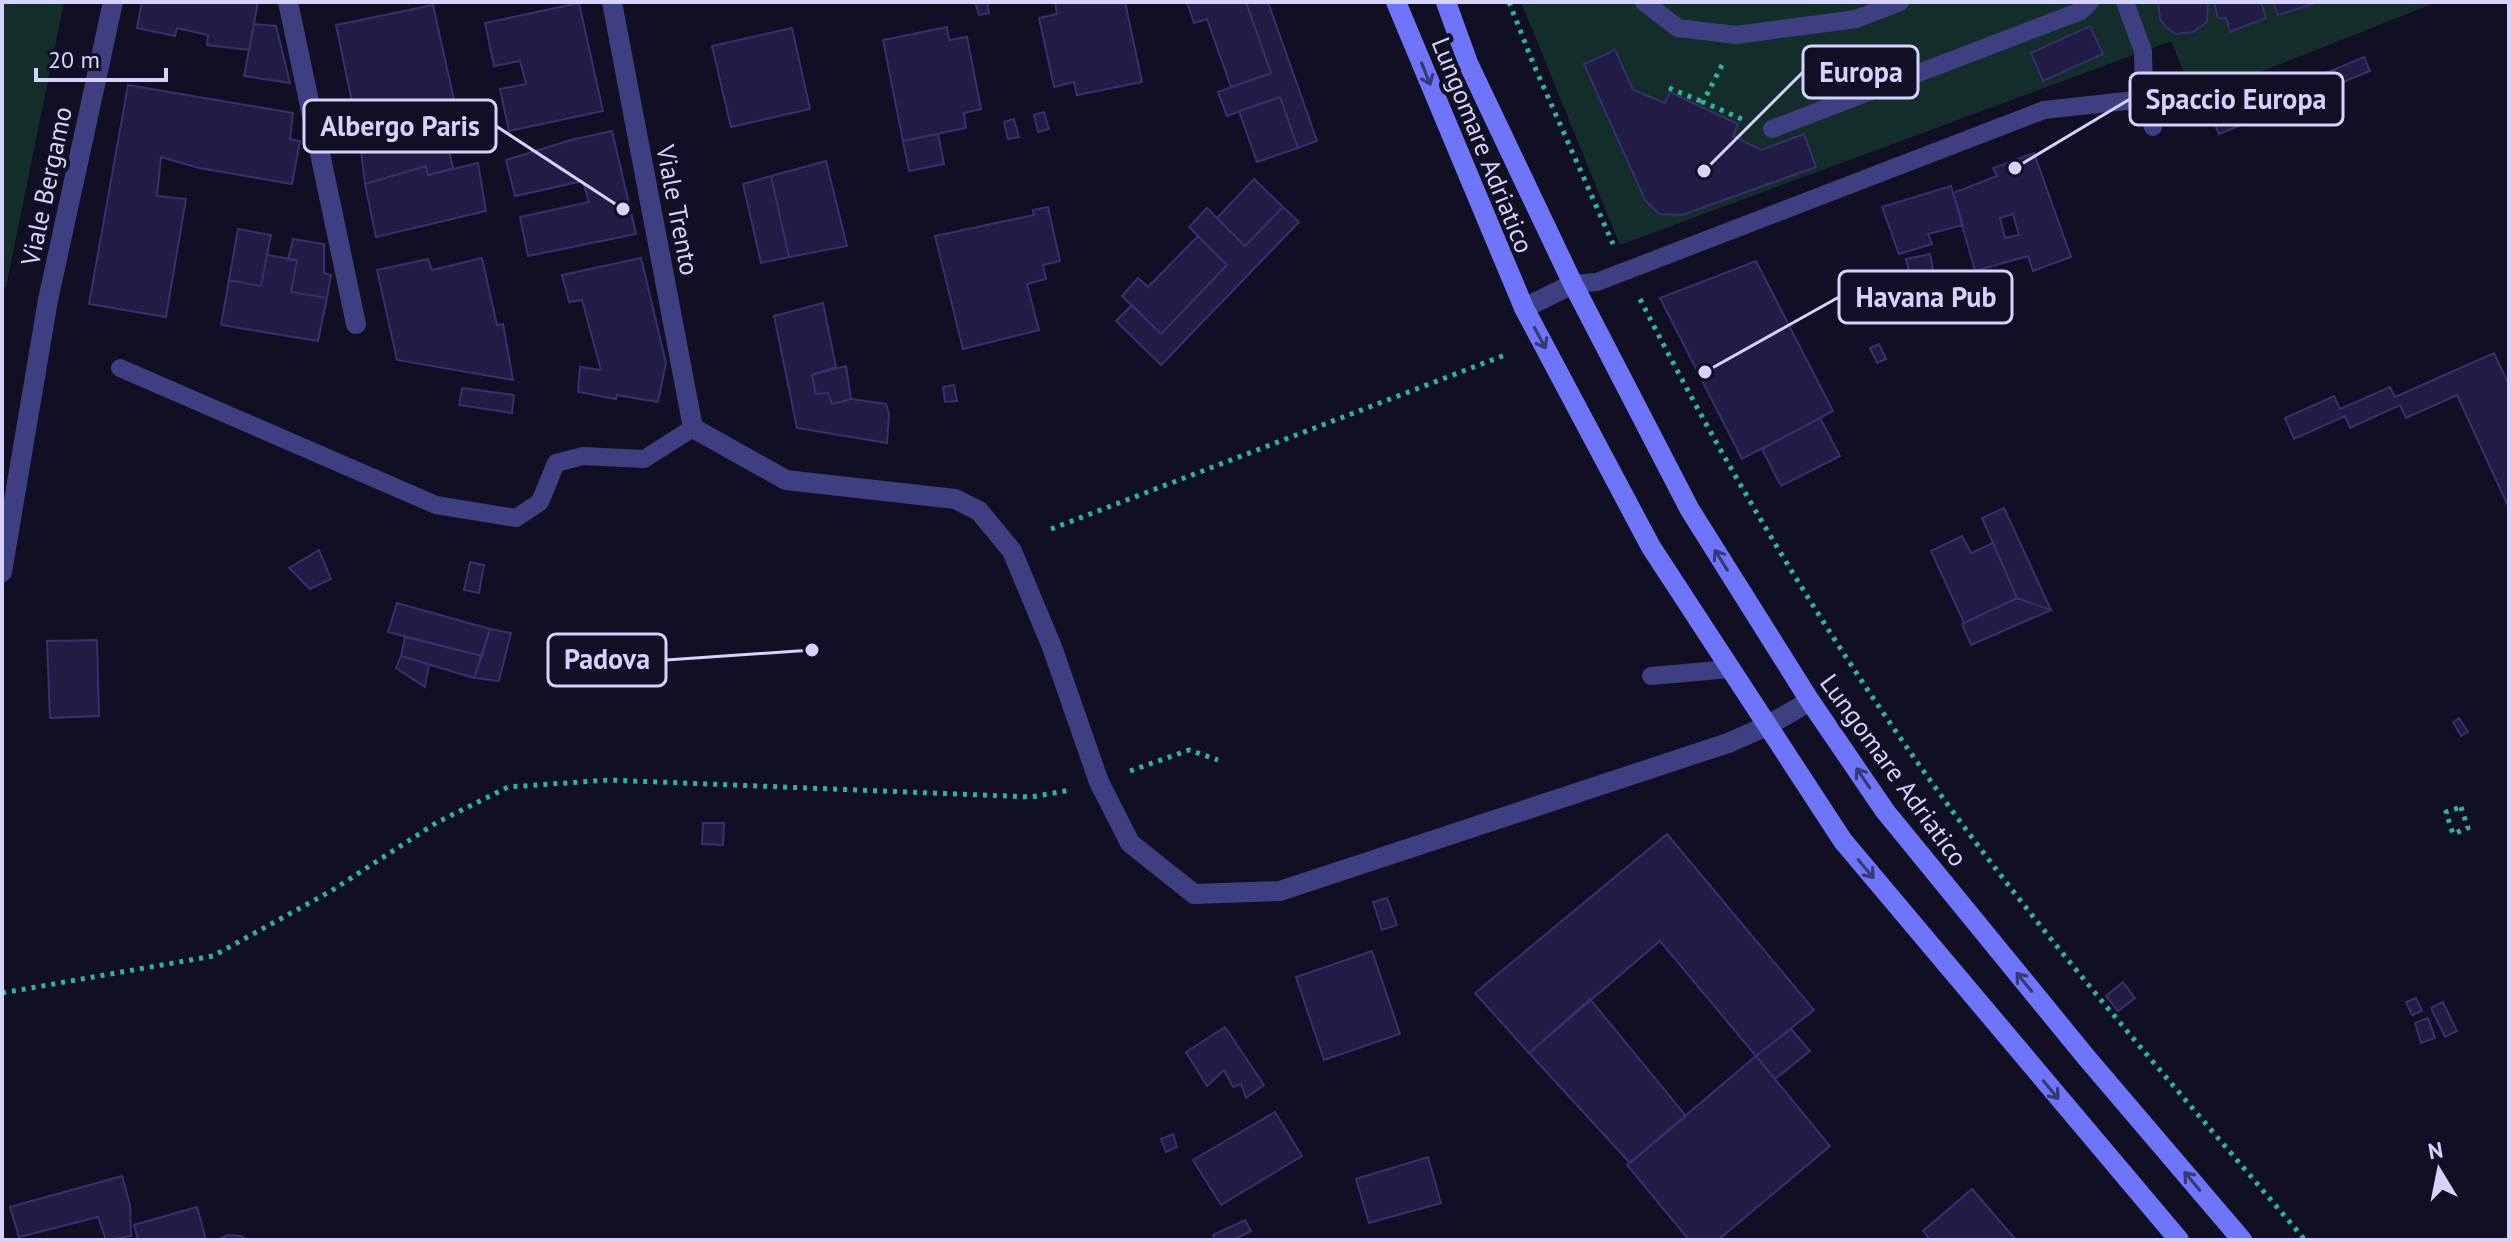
<svg xmlns="http://www.w3.org/2000/svg" width="2511" height="1242" viewBox="0 0 2511 1242" font-family="'PT Sans',sans-serif">
	<rect width="100%" height="100%" fill="#110f23"/>
	<path fill="#132d2a" d="M2,2H64L6,287L2,286Z
		M1521,2H2437L2195,98L2171,41L1620,245Z"/>
	<path fill="#211c43" stroke="#372f6e" stroke-width="2" fill-rule="evenodd" d="M142,2H258L249,50L207,45L208,35L177,28L175,36L137,28Z
		M975,2H987L989,13L979,15Z
		M1055,2H1125L1142,82L1077,95L1074,82L1054,87L1039,18L1057,14Z
		M1187,2H1246L1271,73L1231,87L1207,19L1194,23Z
		M1246,2H1268L1317,141L1298,148L1280,97L1227,116L1218,92L1271,73Z
		M2158,2H2208L2207,22L2193,32L2176,34L2167,28L2160,19Z
		M2214,2H2261L2266,18L2230,32L2226,18H2218Z
		M2273,2H2318L2278,15Z
		M579,3L603,111L509,131L500,89L526,84L520,61L494,66L485,23Z
		M433,5L454,100L356,121L336,25Z
		M254,24L276,26L290,83L244,76Z
		M2090,26L2103,54L2043,81L2031,53Z
		M947,27L949,40L967,37L981,109L964,113L966,128L903,141L883,40Z
		M792,28L810,109L731,127L712,46Z
		M1615,50L1633,90L1665,103L1670,92L1738,124L1733,136L1761,150L1804,134L1816,167L1682,215L1659,214L1645,200L1584,64Z
		M2364,57L2370,71L2250,120L2244,107Z
		M128,85L293,113L290,139L300,141L292,184L199,168L161,157L157,196L186,199L166,317L89,304Z
		M1280,97L1298,148L1257,162L1239,111Z
		M2239,110L2244,124L2219,134L2213,120Z
		M1044,112L1049,129L1038,132L1034,115Z
		M1014,119L1019,137L1008,139L1004,122Z
		M443,125L453,168L428,175L426,166L365,184L360,142Z
		M612,131L636,234L528,256L520,217L589,202L583,181L515,196L506,160L571,140Z
		M938,134L944,164L909,171L903,141Z
		M2034,153L2071,257L2033,271L2028,256L1975,271L1953,193L1997,176L1993,168ZM2013,214L2019,235L2005,238L2000,218Z
		M826,161L847,246L789,257L771,176Z
		M478,163L486,211L376,237L365,184L426,166L428,175Z
		M771,176L789,257L761,263L743,184Z
		M1254,179L1283,207L1245,246L1217,218Z
		M1951,186L1963,225L1928,234L1932,244L1899,254L1882,207Z
		M1048,207L1060,261L1043,265L1046,279L1027,284L1039,330L963,349L935,236L1034,215L1033,210Z
		M1283,207L1299,222L1161,365L1116,321L1132,305L1161,334L1227,265L1189,227L1207,208L1245,246Z
		M238,229L271,235L261,286L229,280Z
		M1198,236L1227,265L1161,334L1122,296L1138,278L1148,287Z
		M293,239L324,244V273L331,275L327,298L291,292L297,260H288Z
		M1930,254L1934,275L1911,280L1906,259Z
		M267,255L297,260L291,292L327,298L318,341L221,325L229,280L261,286Z
		M482,258L497,325L503,324L513,380L397,360L377,270L428,259L432,270Z
		M641,258L666,363L658,402L617,395L616,399L578,392L580,367L601,370L582,300L569,302L562,275Z
		M1756,261L1833,411L1742,459L1660,298Z
		M823,303L836,367L812,375L816,394L828,393L832,404L851,399L886,404L889,414L887,443L797,428L774,316Z
		M1879,344L1886,359L1877,363L1870,348Z
		M2494,353L2509,385V508L2457,395L2406,418L2400,405L2350,428L2345,416L2294,439L2285,418L2334,396L2340,409L2390,387L2395,397Z
		M846,366L851,399L832,404L828,393L816,394L812,375Z
		M954,385L957,401L945,402L943,387Z
		M462,388L514,395L512,413L459,405Z
		M1820,418L1840,456L1781,486L1762,449Z
		M2004,508L2051,610L2017,598L1982,518Z
		M1962,536L1971,553L1993,543L2017,598L1964,623L1931,551Z
		M319,550L331,579L310,589L289,568Z
		M470,562L484,565L479,593L464,590Z
		M2017,598L2051,610L1971,645L1962,624Z
		M397,603L490,629L482,656L388,632Z
		M490,629L511,633L499,681L474,678Z
		M405,637L482,656L474,678L401,656Z
		M97,640L99,716L50,718L47,641Z
		M401,656L429,664L425,687L396,668Z
		M2459,718L2468,732L2461,736L2453,722Z
		M703,823H724L723,845L702,844Z
		M1667,834L1814,1010L1756,1056L1660,941L1529,1053L1475,993Z
		M1387,898L1397,925L1382,930L1373,902Z
		M1372,951L1400,1034L1324,1060L1296,977Z
		M2123,982L2135,998L2118,1011L2106,996Z
		M2416,998L2422,1011L2412,1015L2406,1002Z
		M1590,999L1686,1116L1630,1163L1529,1053Z
		M2443,1002L2457,1031L2445,1037L2431,1008Z
		M2428,1018L2435,1038L2421,1043L2415,1023Z
		M1225,1027L1264,1085L1246,1098L1241,1084L1233,1087L1224,1070L1207,1086L1186,1052Z
		M1791,1029L1810,1051L1775,1079L1756,1056Z
		M1756,1056L1830,1146L1718,1240H1689L1627,1165Z
		M1275,1112L1302,1156L1221,1205L1193,1160Z
		M1173,1134L1177,1147L1166,1152L1161,1139Z
		M1428,1157L1441,1203L1369,1223L1356,1179Z
		M122,1176L130,1205L131,1236L106,1240L98,1217L19,1237L10,1207Z
		M1972,1189L2016,1240H1930L1923,1231Z
		M197,1207L206,1240H138L134,1225Z
		M1245,1220L1251,1231L1233,1240H1215L1213,1235Z
		M228,1235L241,1236L247,1240H218Z"/>
	<g fill="none" stroke-linecap="round" stroke-linejoin="round">
		<path stroke="#35b0a0" stroke-width="5" stroke-dasharray="4 6" stroke-linecap="butt" d="M1509,2L1533,63L1613,244
			M1722,65L1703,102L1744,120
			M1669,88L1703,102
			M1640,299C1742,500 1861,694 1999,873C2096,999 2202,1118 2305,1240
			M1051,529L1505,355
			M1130,771L1189,750L1218,760
			M2461,807L2468,828L2453,834L2446,812Z
			M2,993L213,956L331,891L436,823L508,787L609,780L1031,797L1071,790"/>
		<path stroke="#3d3f80" stroke-width="18" d="M1644,2L1678,28L1736,35L1856,19L1900,2
			M2144,99L2153,127
			M1772,129L2081,11L2090,2
			M1573,284L1597,282L2044,110L2144,99L2143,51L2125,2
			M120,368L436,505L516,518L540,502L556,463L583,456L644,459L693,428
			M1651,676L1730,669"/>
		<path stroke="#3d3f80" stroke-width="20" d="M288,2L356,324
			M612,2L693,428L786,480L955,499L979,511L1012,551L1052,647L1099,782L1130,843L1194,894L1280,891L1728,743L1767,726L1810,701
			M1524,308L1573,284
			M2,572L48,300L113,2"/>
		<path stroke="#6f75f8" stroke-width="20" d="M1396,2L1524,308L1651,547L1843,841L2179,1240
			M1446,2L1468,63L1573,284L1690,510L1810,701L1885,811L2086,1057L2242,1240"/>
	</g>
	<defs><path id="oneway-shaft" d="M-6 0H5M1.5-3L5.5 0L1.5 3" fill="none" stroke-width="1.6" stroke-linecap="round" stroke-linejoin="round" transform="scale(2)"/></defs>
	<g stroke="#373878">
		<use href="#oneway-shaft" transform="translate(1426 74) rotate(68)"/>
		<use href="#oneway-shaft" transform="translate(1540 338) rotate(62)"/>
		<use href="#oneway-shaft" transform="translate(1721 560) rotate(-122)"/>
		<use href="#oneway-shaft" transform="translate(1863 778) rotate(-124)"/>
		<use href="#oneway-shaft" transform="translate(1866 869) rotate(50)"/>
		<use href="#oneway-shaft" transform="translate(2024 982) rotate(-129)"/>
		<use href="#oneway-shaft" transform="translate(2051 1090) rotate(50)"/>
		<use href="#oneway-shaft" transform="translate(2192 1181) rotate(-130)"/>
	</g>
	<g text-anchor="middle" dominant-baseline="central" stroke-width="8" stroke-linejoin="round" paint-order="stroke">
		<g font-size="26" fill="#d5d3fd" stroke="#110f23">
			<text transform="translate(1483 145) rotate(68)">Lungomare Adriatico</text>
			<text transform="translate(46 186) rotate(-78)">Viale Bergamo</text>
			<text transform="translate(678 210) rotate(79)">Viale Trento</text>
			<text transform="translate(1894 770) rotate(54)">Lungomare Adriatico</text>
		</g>
	</g>
	<path fill="none" stroke="#d5d3fd" stroke-width="3" d="M1704 171L1803 72M2015 168L2130 99M623 209L496 126M1705 372L1839 297M812 650L666 660"/>
	<g fill="#d5d3fd" stroke="#110f23" stroke-width="3">
		<circle cx="1704" cy="171" r="8"/>
		<circle cx="2015" cy="168" r="8"/>
		<circle cx="623" cy="209" r="8"/>
		<circle cx="1705" cy="372" r="8"/>
		<circle cx="812" cy="650" r="8"/>
	</g>
	<g fill="#110f23" stroke="#d5d3fd" stroke-width="3">
		<rect x="1803" y="46" width="115" height="52" rx="8"/>
		<rect x="2130" y="73" width="213" height="52" rx="8"/>
		<rect x="304" y="100" width="192" height="52" rx="8"/>
		<rect x="1839" y="271" width="173" height="52" rx="8"/>
		<rect x="548" y="634" width="118" height="52" rx="8"/>
	</g>
	<g font-size="28" text-anchor="middle" font-weight="bold" fill="#d5d3fd">
		<text x="1861" y="82">Europa</text>
		<text x="2236" y="109">Spaccio Europa</text>
		<text x="400" y="136">Albergo Paris</text>
		<text x="1926" y="307">Havana Pub</text>
		<text x="607" y="669">Padova</text>
	</g>
	<rect width="2511" height="1242" fill="none" stroke="#d5d3fd" stroke-width="8"/>
	<g transform="translate(2439 1170) rotate(350)" stroke="#110f23" stroke-width="6" paint-order="stroke">
	<path d="M0-6L14 30L0 20L-14 30Z" fill="#d5d3fd"/>
	<text y="-12" font-size="22" font-weight="bold" text-anchor="middle" fill="#d5d3fd">N</text>
	</g>
	<path d="M36 68v12h130v-12" fill="none" stroke="#d5d3fd" stroke-width="4"/>
	<text x="48" y="68" font-size="24" fill="#d5d3fd" stroke="#110f23" stroke-width="6" paint-order="stroke">20 m</text>
</svg>
